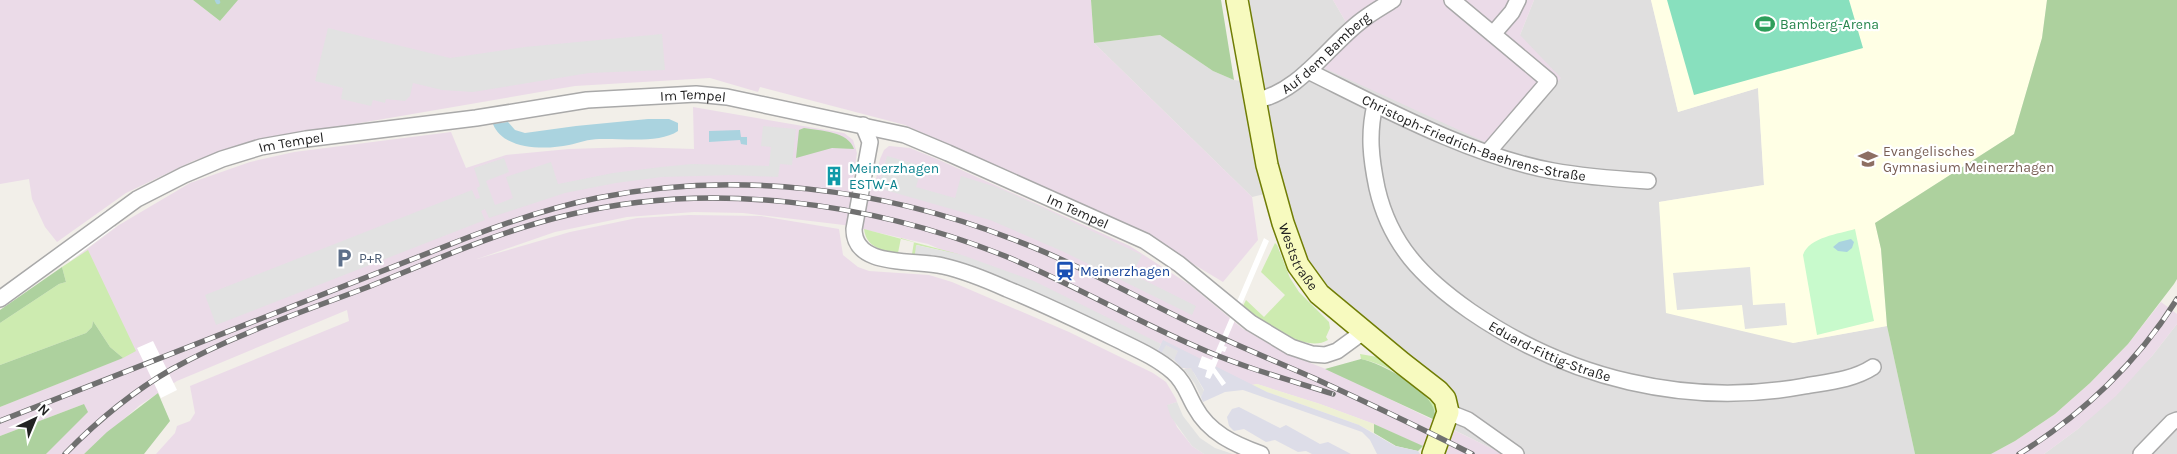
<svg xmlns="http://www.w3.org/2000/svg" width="2177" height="454" viewBox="0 0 2177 454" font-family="Karla,sans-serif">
	<rect width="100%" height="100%" fill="#f2efe9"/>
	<path fill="#e0dfdf" d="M1242,0H1333L1354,36L1324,68L1520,35L1534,0H1651L1678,112L1758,88L1764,185L1659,202L1793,343L1887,326L1915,454H1503L1454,430L1441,454H1421L1450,388L1332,294L1312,269L1299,240L1285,189L1252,197L1094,43L1160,35L1213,71L1234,80L1256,83Z
		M2177,324V454H2044L2078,429L2152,356Z"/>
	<path fill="#ebdbe8" d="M0,0H193L220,21L237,0H1091L1094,43L1252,197L1258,240L1223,282L1128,225L905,125L760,87L758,92L710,78L575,86L250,142L193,161L126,193L57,242L45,227L32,199L29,179L0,184Z
		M1333,0H1534L1520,35L1561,78L1498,148L1324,68L1354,36Z
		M693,107L844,133L853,140L857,153L853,180L875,184L880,159L884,150L889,146L910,148L937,159L1130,246L1190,285L1243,329L1285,353L1336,373L1503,454H1439L1374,424L1320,404L1257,384L1234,389L1184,368L1161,344L928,244L844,225L743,213L694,212L627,217L555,232L477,259L570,232L637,218L689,215L761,216L839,229L843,255L858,267L869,271L929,275L952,282L1069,332L1153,373L1166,382L1176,399L1177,402L1168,405L1177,427L1192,446L1204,454H156L175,433L177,426L190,421L195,413L190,386L349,321L347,310L177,381L140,405L84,454H46L84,404L0,436V407L122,358L70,262L119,225L190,183L250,162L294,152L451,132L466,168L506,155L569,149L631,147L694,149Z
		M2161,302L2177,314V324L2152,356L2116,396L2078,429L2044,454H1991L2015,441L2055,414L2090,383L2128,344Z"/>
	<path fill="#ffffe5" d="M1651,0H2047L2042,38L2014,134L1875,223L1881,249L1887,326L1793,343L1666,313L1659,202L1764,185L1758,88L1678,112Z"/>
	<path fill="#eef0d5" d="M1257,384L1320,404L1374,424V433L1359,425L1267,392L1251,385Z"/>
	<path fill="#cdebb0" d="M864,229L962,255L917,245L915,255L912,254L914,242L901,238L898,253C882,251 866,247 864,229Z
		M1275,243L1277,245L1290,278L1299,292L1329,322L1330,328L1326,337L1328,340C1305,354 1261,322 1242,308L1246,300L1264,317L1285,295L1261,272Z
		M88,250L136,351L123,358L110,347L93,321L92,327L86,333L0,365V323L59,284L66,282L62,267Z
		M1360,354L1383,358L1434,399L1437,407L1436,414C1426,388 1388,364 1361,359Z"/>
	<path fill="#add19e" d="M193,0H238L220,21Z
		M1091,0H1221L1234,80L1213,71L1160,35L1094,43Z
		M2047,0H2177V279L2174,284L2128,344L2090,383L2055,414L2015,441L1991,454H1915L1887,326L1881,249L1875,223L2014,134L2042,38Z
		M804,128C821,131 848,131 854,149L832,148L796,158L799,130Z
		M62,267L66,282L59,284L0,323V310Z
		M93,321L110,347L123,358L0,407V365L86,333L92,327Z
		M1361,359C1382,363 1441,394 1435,420L1325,369Z
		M158,393L170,421L144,454H84L107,432Z
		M84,404L88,412L46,454H0V436Z
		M1374,424L1423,446L1418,451L1396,446L1374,433Z"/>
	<path fill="#c8facc" d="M1855,229L1874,321L1817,335L1803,255C1809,237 1839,234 1855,229Z"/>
	<path fill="#88e0be" d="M1667,0H1849L1863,48L1694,95Z"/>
	<path fill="#e2e2e2" d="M328,28L450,58L525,47L662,34L665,70L589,73L473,92L442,90L413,83L410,96L405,101L386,99L385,103L373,100L371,106L341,99L343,88L315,81Z
		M763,126L796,129L792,165L780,164L778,177L733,175L662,177L616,183L565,193L489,218L485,209L481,211L485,220L216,325L205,295L472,190L476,199L480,198L477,188L480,186L474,168L504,158L509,172L486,181L495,205L513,198L506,177L551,162L558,184L613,173L661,167L692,164L769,166L771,147L761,146Z
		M887,156L922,166L916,187L955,198L961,176L996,187L1035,204L1142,255L1132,274L1196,306L1192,315L1064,252L990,220L878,188Z
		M916,245L962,255L1034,281L1161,344L1157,352L1052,301L993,275L940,259L915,255Z
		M1750,267L1753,305L1785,303L1787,325L1745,329L1742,305L1677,310L1673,273Z
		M1165,345L1178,351L1174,360L1161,354Z
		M1191,368L1204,391L1201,397L1195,384L1184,369Z
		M1177,402L1183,416L1200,438L1215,448L1233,454H1204L1192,446L1171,417L1167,405Z"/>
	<path fill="#dddde8" d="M1163,340L1267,392L1359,425L1395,446L1418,451L1420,454H1377L1370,440L1362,432L1243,390L1225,392L1203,402L1201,397L1204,390L1191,368H1182L1174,360L1178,351L1166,345L1161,354L1157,352Z
		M1239,407L1280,428L1286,425L1320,444L1328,442L1351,454H1312L1306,451L1298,452L1275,440L1266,442L1244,429L1234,431L1229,426L1227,417L1232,409Z"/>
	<path fill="#aad3df" d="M648,119H669L678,123V131C659,144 621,138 599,139C589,139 578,143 569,145C545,150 503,150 493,124L508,122L515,130L525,133L576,126Z
		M740,130L741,137H747V145L741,144L740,140L709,142V131Z
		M1851,239L1854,242L1852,248L1847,252L1838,251L1833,247L1839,242Z"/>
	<path fill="#fff" d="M106,210L115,227L70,261L61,244Z
		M1264,238L1269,241L1224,346L1227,347L1225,352L1222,351L1215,368L1226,383L1222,386L1213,373L1210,379L1205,377L1207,370L1198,367L1202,356L1212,360Z
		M153,341L177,390L161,398L137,348Z"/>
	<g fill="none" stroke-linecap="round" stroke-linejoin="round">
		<path stroke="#aad3df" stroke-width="4.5" d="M217,0L218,2"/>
		<defs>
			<g id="minor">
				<path d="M1452,0L1549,81L1488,152"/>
				<path d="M1493,34L1512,12L1518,0"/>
				<path id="s1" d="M1308,71C1383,108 1471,156 1553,171C1585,177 1616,179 1648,181"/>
				<path id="s2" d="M1254,101C1299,93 1327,47 1361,21C1371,13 1382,7 1393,0"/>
				<path id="s3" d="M1375,105C1368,134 1371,159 1377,188C1390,245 1423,278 1470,311C1567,378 1687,408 1805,386C1828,382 1853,380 1873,367"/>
				<path d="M863,125L870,142L854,229C854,269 916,259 943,266C965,271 987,280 1007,289C1044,304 1079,321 1114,338C1134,348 1156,357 1173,372C1184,381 1188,395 1195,407C1209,433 1234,444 1261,454"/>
				<path id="s4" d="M0,299L137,199L184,175L222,159L261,147L306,139L476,118L587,100L696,94L727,97L905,135L948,153L1145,241L1179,264L1251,323L1291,347L1312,354L1325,355L1337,351L1363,332"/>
				<path d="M1448,412L1468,420L1516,454"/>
				<path d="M2141,454L2172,422L2177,420"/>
			</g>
			<g id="secondary">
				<path id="s5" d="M1237,0L1267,165L1283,223L1298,265L1319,294L1402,363L1438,391L1445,399L1448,412L1433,454"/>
			</g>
		</defs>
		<use href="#minor" stroke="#a9a9a9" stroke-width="18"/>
		<use href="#secondary" stroke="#707d05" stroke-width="24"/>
		<use href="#minor" stroke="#fff" stroke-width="15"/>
		<use href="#secondary" stroke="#f7fabf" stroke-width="21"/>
		<defs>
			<path id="rail" d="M0,421L469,237C511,221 553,207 597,198C735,170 881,188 1012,239C1079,264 1141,300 1205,330C1242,348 1280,363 1318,380C1370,404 1421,428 1472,454
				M65,454C97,421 132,392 172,369C233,335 302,312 368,287C433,261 499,231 568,215C710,180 870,202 1005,256C1071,283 1132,319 1197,347C1241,367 1287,379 1333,394
				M2019,454C2082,415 2138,362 2177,299"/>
		</defs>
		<use href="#rail" stroke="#707070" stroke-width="5.5"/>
		<use href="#rail" stroke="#fff" stroke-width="4" stroke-dasharray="11" stroke-linecap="butt"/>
	</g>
	<defs>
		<symbol id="stadium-bare" viewBox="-9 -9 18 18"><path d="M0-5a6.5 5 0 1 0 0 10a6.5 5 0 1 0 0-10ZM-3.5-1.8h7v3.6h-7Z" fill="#2e9e5b" stroke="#fff" stroke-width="2.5" paint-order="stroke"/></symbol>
		<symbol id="school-bare" viewBox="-9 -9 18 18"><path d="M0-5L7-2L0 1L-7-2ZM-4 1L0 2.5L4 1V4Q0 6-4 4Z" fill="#8d6e63" stroke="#fff" stroke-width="2.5" paint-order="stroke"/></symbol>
		<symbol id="building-bare" viewBox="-9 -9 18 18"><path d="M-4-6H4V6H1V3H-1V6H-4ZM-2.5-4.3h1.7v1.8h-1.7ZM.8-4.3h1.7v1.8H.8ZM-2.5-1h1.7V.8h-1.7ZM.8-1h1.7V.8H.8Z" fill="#0f9aa8" stroke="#fff" stroke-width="2.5" paint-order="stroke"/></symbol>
		<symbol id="parking-bare" viewBox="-9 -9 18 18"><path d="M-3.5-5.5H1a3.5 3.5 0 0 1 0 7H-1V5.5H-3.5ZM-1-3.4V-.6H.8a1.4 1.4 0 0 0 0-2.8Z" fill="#5c6f8a" stroke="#fff" stroke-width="2.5" paint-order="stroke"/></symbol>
		<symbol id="station-bare" viewBox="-9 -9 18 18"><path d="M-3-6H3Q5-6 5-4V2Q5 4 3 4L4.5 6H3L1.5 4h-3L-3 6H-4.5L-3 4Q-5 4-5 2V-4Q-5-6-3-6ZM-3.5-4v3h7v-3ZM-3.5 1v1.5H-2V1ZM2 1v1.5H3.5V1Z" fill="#1a4fb4" stroke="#fff" stroke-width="2.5" paint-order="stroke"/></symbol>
	</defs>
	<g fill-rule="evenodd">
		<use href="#stadium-bare" x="1751" y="10" width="28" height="28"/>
		<use href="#school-bare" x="1854" y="145" width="28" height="28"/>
		<use href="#building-bare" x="820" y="162" width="28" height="28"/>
		<use href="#parking-bare" x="330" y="244" width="28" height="28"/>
		<use href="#station-bare" x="1051" y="257" width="28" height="28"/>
	</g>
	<g text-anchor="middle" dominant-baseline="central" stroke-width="4.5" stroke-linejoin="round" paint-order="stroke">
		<g font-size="14" fill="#27864d" stroke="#fff" text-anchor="start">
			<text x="1780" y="24">Bamberg-Arena</text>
		</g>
		<g font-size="14" fill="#222" stroke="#fff">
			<text stroke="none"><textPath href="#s2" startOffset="88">Auf dem Bamberg</textPath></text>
			<text stroke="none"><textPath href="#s4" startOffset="740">Im Tempel</textPath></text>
			<text stroke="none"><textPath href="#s1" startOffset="180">Christoph-Friedrich-Baehrens-Straße</textPath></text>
			<text stroke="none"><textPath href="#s4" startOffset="335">Im Tempel</textPath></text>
			<text stroke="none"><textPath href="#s4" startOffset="1145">Im Tempel</textPath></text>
			<text stroke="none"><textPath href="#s5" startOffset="265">Weststraße</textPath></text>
			<text stroke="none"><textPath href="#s3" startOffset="332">Eduard-Fittig-Straße</textPath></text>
		</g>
		<g font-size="14" fill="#785e54" stroke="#fff" text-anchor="start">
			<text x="1883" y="151">Evangelisches<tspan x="1883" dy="16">Gymnasium Meinerzhagen</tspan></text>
		</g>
		<g font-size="14" fill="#0d838f" stroke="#fff" text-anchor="start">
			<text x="849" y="168">Meinerzhagen<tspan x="849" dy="16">ESTW-A</tspan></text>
		</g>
		<g font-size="14" fill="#4e5e75" stroke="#fff" text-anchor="start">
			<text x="359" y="258">P+R</text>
		</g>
		<g font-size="14" fill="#164399" stroke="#fff" text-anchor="start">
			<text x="1080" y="271">Meinerzhagen</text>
		</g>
	</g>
	<g transform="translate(35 419) rotate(44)" stroke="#ffffff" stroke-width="4" paint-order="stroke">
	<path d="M0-4L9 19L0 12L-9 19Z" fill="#222222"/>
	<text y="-8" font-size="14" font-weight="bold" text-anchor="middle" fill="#222222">N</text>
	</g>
</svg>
